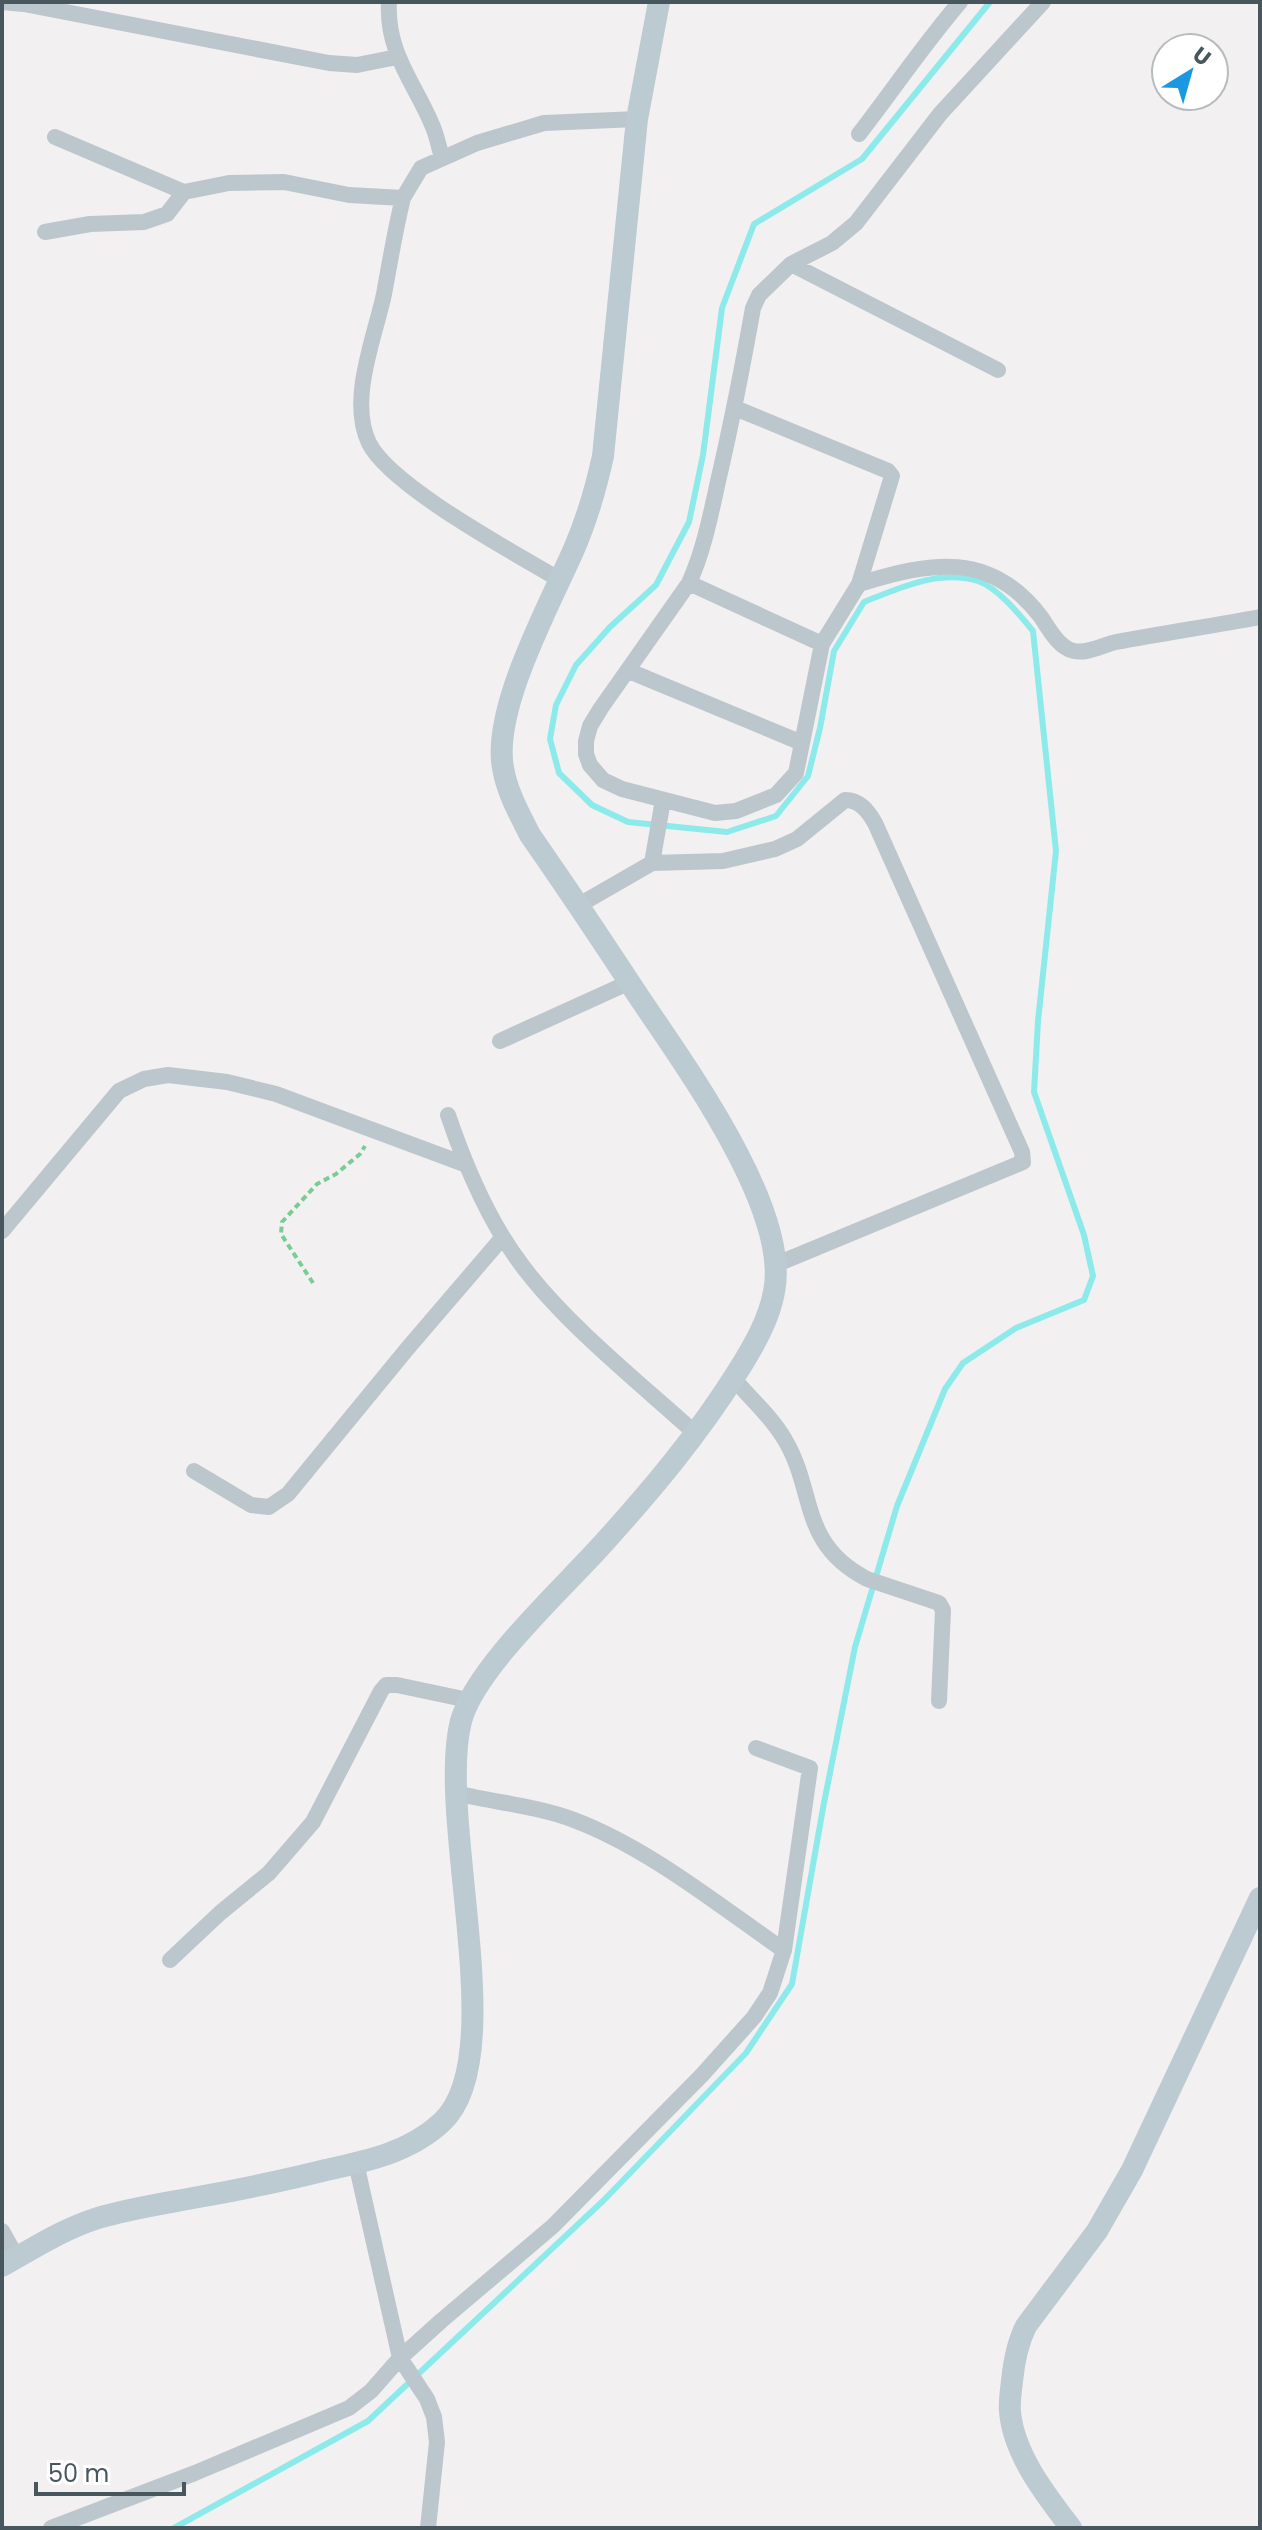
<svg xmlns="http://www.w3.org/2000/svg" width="1262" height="2530" viewBox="0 0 1262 2530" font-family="Poppins,sans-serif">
	<rect width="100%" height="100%" fill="#f2f0f1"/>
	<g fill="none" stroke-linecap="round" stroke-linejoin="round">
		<path stroke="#8deaeb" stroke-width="6" d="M174,2528L368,2421L604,2200L746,2053L792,1984L823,1808L855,1647L897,1506L945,1389L963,1363L1016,1328L1084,1300L1093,1276L1084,1235L1034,1092L1038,1021L1056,851L1033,631C1020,615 998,588 978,581C940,569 899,588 864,602L834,651L820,728L808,776L776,816L727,832L628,822L592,805L559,773L550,739L556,705L576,665L610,627L656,585L689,522L703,455L722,308L754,224L862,159L990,2"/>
		<path stroke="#78cd92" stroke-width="4" stroke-dasharray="6 4" stroke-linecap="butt" d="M313,1283L281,1234L282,1222L317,1184L336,1174L360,1154L365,1146"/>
		<path stroke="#bcc7cd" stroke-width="16" d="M2,2L24,4L329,63L357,65L397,57
			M389,2C386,53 415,83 433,127C437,137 439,147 442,158
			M859,134C893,90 924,44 960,2
			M55,137L184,192
			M403,198C395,230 390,262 384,294C375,337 348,400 369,443C390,486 515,553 560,580
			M45,232L90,224L144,222L167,214L184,192L229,183L284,182L349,195L403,198L421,168L477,143L544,123L637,119
			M791,264L998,370
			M735,408L888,471L892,476L859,584L822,644L796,773L776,795L736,811L715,813L622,789L603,780L590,765L586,754V741L590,726L601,708L689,583C704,550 711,513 719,477C732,421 743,364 753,308L759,295L791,264L832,243L856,223L940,114L1043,2
			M689,583L822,644
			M859,584C931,562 990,550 1041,617C1049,629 1059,648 1074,651C1087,654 1103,645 1116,642C1163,633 1212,626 1260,617
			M629,671L802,743
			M652,863L663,800
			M579,905L652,863L723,861L775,849L797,839L845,800C860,800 868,811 875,823L1022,1152L1023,1162L777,1264
			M500,1041L630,982
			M448,1115C466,1168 489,1223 524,1268C569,1327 641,1384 696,1434
			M2,1231L119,1091L144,1079L168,1075L227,1082L276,1094L464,1164
			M733,1378C750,1398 772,1417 785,1440C816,1492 799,1544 867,1579L939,1603L943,1610L939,1701
			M194,1471L251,1505L269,1507L288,1494L407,1349L503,1237
			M455,1793C493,1802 537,1806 574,1820C648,1848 717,1904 782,1949
			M170,1960L220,1913L269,1873L313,1822L381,1691L386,1685H397L468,1700
			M356,2163L400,2358L427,2399L434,2417L437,2442L428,2528
			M2,2231L17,2258
			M51,2528L195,2473L349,2408L371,2391L400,2358L441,2321L553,2226L702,2075L754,2017L770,1993L784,1950L810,1768L756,1748"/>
		<path stroke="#bccad1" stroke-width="22" d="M2,2266C34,2248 63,2229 98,2218C128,2209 161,2204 193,2198C238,2190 282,2181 326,2170C368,2161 410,2152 442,2122C512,2057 436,1819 461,1721C475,1669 561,1590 600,1547C650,1492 698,1435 738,1371C753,1347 769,1320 774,1292C791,1210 684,1064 639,997C603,942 567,888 530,835C519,813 507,792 503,768C492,709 550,604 574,549C587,519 596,488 603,456L637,119L659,2
			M1071,2528C1046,2495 1014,2455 1010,2412C1009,2402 1011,2391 1012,2381C1014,2361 1017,2344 1026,2326L1097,2231L1132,2170L1260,1898"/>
	</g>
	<rect width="1262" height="2530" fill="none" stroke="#48575d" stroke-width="8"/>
	<g transform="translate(1190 72) rotate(37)"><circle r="38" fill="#ffffff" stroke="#b6bcbe" stroke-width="2"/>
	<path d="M0-6L14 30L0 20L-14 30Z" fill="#1b98e2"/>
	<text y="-12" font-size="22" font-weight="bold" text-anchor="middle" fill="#48575d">U</text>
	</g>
	<path d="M36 2482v12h148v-12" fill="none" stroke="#48575d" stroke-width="4"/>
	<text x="48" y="2482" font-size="24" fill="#48575d" stroke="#ffffff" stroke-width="6" paint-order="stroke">50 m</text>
</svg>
